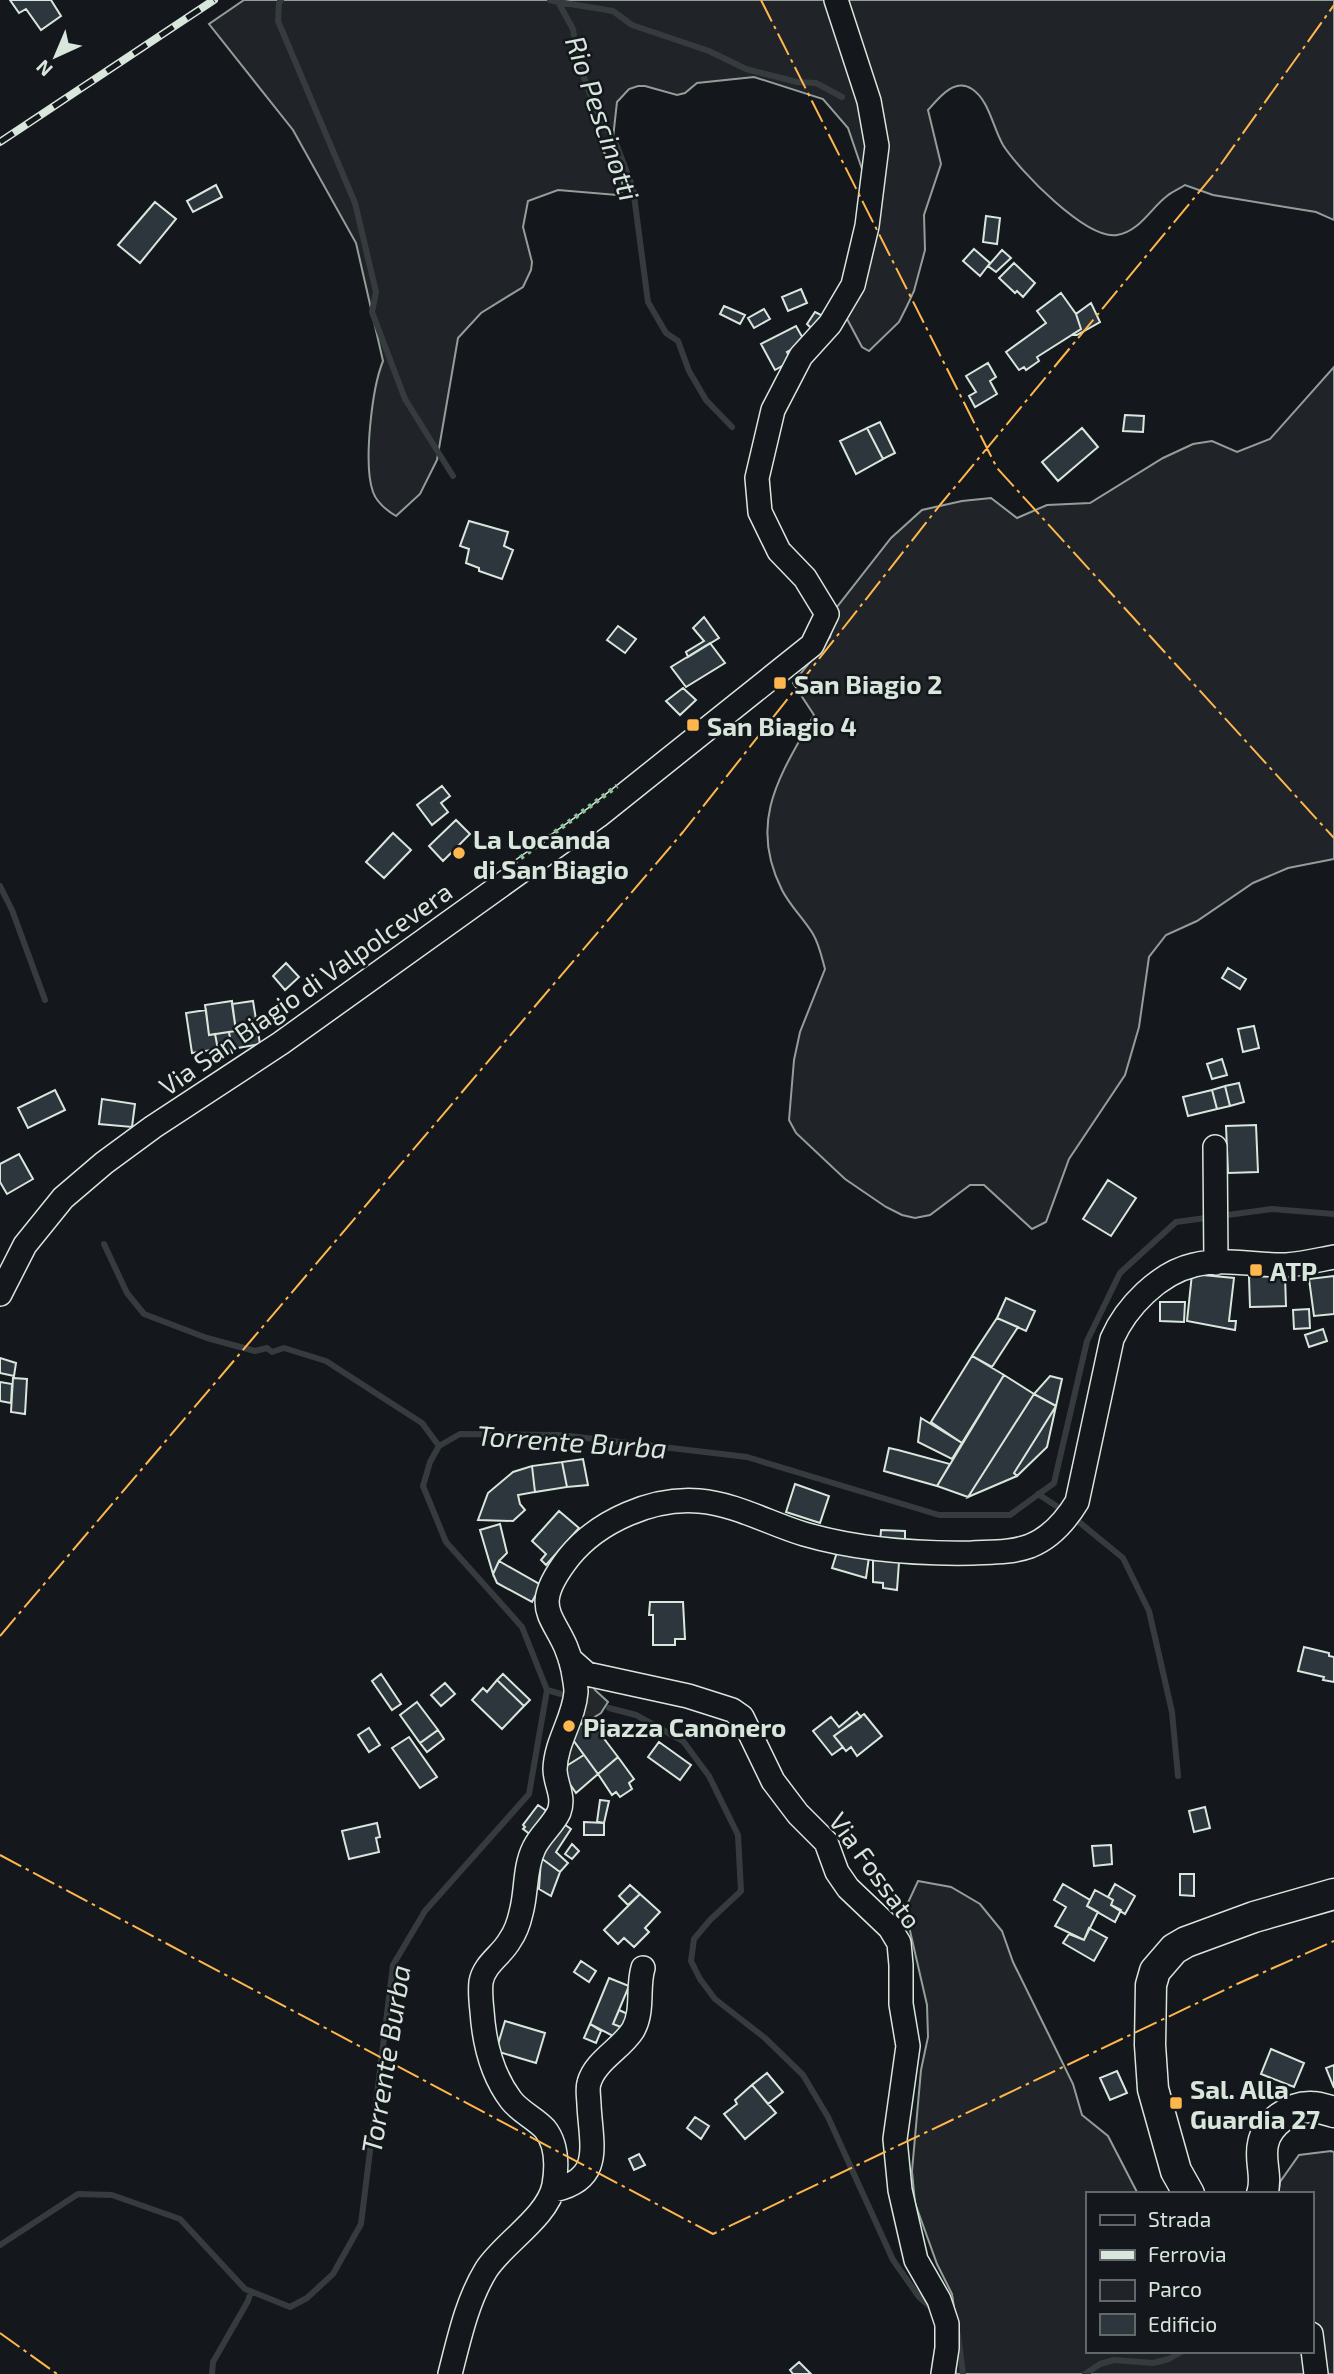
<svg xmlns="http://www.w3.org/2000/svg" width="1334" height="2374" viewBox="0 0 1334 2374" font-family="'Exo 2',sans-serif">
	<rect width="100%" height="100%" fill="#14181c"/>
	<path fill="#202428" stroke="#939e99" stroke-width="2" d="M244,0H1334V220L1316,212L1213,195L1185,185C1179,189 1172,192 1167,196C1151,208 1139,232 1117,235C1086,240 1019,170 1003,145C993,128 989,100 972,89C954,77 938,99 928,110L941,164L924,215L925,250L914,291L907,306L899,322L869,351L862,347L846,317L863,172L848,128L823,99L754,77L697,83L685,93L677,95L645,86H638L629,89L617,102L613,138L602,150L621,173L623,191L617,195L558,190L528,201L523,227L532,262L531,270L523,287L481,313L458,338L437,460L420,494L396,516C386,510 377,503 373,492C363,464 372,388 383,361L356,243L293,130L209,24Z
		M1334,367V859L1288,868L1253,883L1197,921L1166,935L1149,957L1139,1027L1125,1075L1069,1159L1046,1222L1032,1229L984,1185H970L930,1215L915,1218L902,1215L886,1207L845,1179L796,1133L789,1120L794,1060L800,1032L825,969C822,958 819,944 813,934C804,919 790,906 782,890C747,821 781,774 814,715L793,683L830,637L837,607L891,538L922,510L962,501L991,498L1017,518L1047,505L1090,503L1163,458L1193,444L1212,441L1237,452L1270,439Z
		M918,1881L951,1887L980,1904L1002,1931L1013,1962L1073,2084L1082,2115L1108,2136L1138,2194H1087V2351H1311V2194H1278L1280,2182L1299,2155L1331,2151L1334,2152V2374H956L953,2358L957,2327L952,2294L937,2264L915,2203L912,2171L921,2070L928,2037L927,2005L905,1909Z"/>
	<path fill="#24282b" stroke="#939e99" stroke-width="2" d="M576,1649L595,1690L608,1702L601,1713L569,1733L584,1755L561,1770L572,1787L564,1793L550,1794L551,1759L568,1682L566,1672L556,1652Z"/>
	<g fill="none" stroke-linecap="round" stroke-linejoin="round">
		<path stroke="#363b3e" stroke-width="6" d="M281,0L279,3L278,21L355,203L376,292L372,312L405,399L453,476
			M550,0L558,2L573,29L578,61L595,108L617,146L633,188L648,302L666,333L678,341L689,371L706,400L732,427
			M558,2L613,11L632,25L709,51L746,69L797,82L816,83L842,97
			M0,886L12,910L45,1000
			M104,1244L127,1293L144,1314L207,1338L255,1351L267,1348L272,1352L284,1348L326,1361L422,1423L439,1446
			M1038,1494L1064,1511
			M1073,1517L1123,1558L1149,1611L1172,1712L1178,1776
			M547,1690L561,1694
			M609,1708L636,1715L683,1741L709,1776L738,1835L741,1891L710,1920L694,1939L691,1961L700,1979L715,1999L765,2038L803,2075L828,2117L893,2260L919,2297L934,2310
			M0,2245L78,2194L112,2195L180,2219L245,2289L290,2307L307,2298L333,2274L361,2224L393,1965L425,1911L529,1794L547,1690L522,1627L446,1542L423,1486L430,1462L439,1446L460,1434L561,1435L747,1457L939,1515H1010L1054,1483L1087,1341L1120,1273L1176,1222L1272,1209L1334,1214
			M955,2328L958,2334L963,2374
			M212,2374L213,2362L248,2301L251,2291
			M1085,2374L1100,2364L1114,2360L1153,2363L1169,2359L1183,2351"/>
	</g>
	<path fill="#2c363c" stroke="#d8e6dc" stroke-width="2" d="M10,0H51L61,16L41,30L26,9L19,13Z
		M216,185L222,197L193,212L187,201Z
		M155,202L176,219L140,263L118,245Z
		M986,216L1000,218L997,244L983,242Z
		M974,249L990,263L980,276L963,261Z
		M1002,250L1011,258L996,272L988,266Z
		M1014,263L1035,283L1023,297L1017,291L1015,293L999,278Z
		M801,289L807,303L788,311L782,297Z
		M1061,293L1076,314L1081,329L1037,357L1039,361L1026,370L1024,367L1019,370L1006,352L1046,323L1037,311Z
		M1091,303L1100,322L1077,335L1073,334L1081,329L1076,314Z
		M724,306L745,315L740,324L720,314Z
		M764,309L770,319L754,328L748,318Z
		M815,312L827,318L811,328L807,324Z
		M796,326L805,342L787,352L791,361L775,370L761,344Z
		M988,363L996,377L990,381L997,394L975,407L969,396L976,392L966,376Z
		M1125,415L1144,416L1143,432L1123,431Z
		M880,422L895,453L883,459L867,428Z
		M867,428L883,459L856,474L840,441Z
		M1082,428L1098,447L1058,481L1042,462Z
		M469,521L508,532L504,546L513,550L502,579L479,571V568L466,563L469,549L460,546Z
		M704,617L719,638L688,657L686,652L704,641L693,628Z
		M618,626L636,639L625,653L607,640Z
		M710,643L725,663L686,687L671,667Z
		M683,688L696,700L680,715L666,701Z
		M442,786L450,796L441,803L448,812L432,825L417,805Z
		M456,820L470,834L443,861L429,846Z
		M393,833L411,850L384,878L366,862Z
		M286,963L299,977L285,990L273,976Z
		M1228,968L1246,979L1240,989L1222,978Z
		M232,1001L236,1031L209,1035L205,1005Z
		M253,1001L260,1044L232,1049L229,1032L236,1031L232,1004Z
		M206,1010L209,1035L215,1034L218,1049L192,1053L186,1013Z
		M1254,1026L1259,1048L1243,1052L1238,1029Z
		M229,1032L232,1053L219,1055L215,1034Z
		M1222,1059L1227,1075L1212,1079L1207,1064Z
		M1239,1083L1244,1102L1230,1106L1225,1086Z
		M1225,1086L1230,1106L1217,1109L1212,1090Z
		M55,1090L65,1110L28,1128L18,1108Z
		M1212,1090L1217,1109L1188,1116L1183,1097Z
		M102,1099L135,1104L132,1127L99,1124Z
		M1256,1125L1258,1172L1228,1173L1226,1126Z
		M19,1154L33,1179L7,1194L0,1182V1164Z
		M1108,1180L1136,1198L1111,1236L1083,1219Z
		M1192,1274L1234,1278L1229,1321H1236L1235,1330L1187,1321Z
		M1285,1276L1286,1306L1250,1307L1249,1277Z
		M1334,1276V1314L1314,1316L1309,1279Z
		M1006,1298L1035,1311L1026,1331L997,1318Z
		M1160,1302H1185L1184,1322L1160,1321Z
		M1309,1309L1310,1328L1294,1329L1293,1310Z
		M997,1318L1018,1327L992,1367L972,1356Z
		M1323,1329L1327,1341L1309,1347L1305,1335Z
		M972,1356L1004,1375L962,1443L931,1422Z
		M0,1358L16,1363L14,1376L0,1373Z
		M1004,1375L1034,1394L968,1497L937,1486Z
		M1050,1376L1062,1379L1056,1406L1034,1394Z
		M13,1378L27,1379L25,1414L11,1412Z
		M0,1382L12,1384L11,1403L0,1401Z
		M1034,1394L1056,1406L1014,1473L1017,1476L968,1497Z
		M1056,1406L1047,1447L1017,1476L1014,1473Z
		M921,1418L962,1443L952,1459L918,1442Z
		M889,1448L898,1450L950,1464L937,1486L884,1471Z
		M583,1459L588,1485L567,1487L562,1462Z
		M562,1462L567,1487L535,1492L532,1466Z
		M532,1466L535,1492L518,1495L520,1504L525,1510L513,1521L478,1520L488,1493L513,1472Z
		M795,1484L829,1496L820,1523L786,1512Z
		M559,1511L579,1528L546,1565L541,1560L546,1554L532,1541Z
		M500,1524L507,1553L499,1561L493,1574L480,1530Z
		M881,1530L905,1531V1544L880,1543Z
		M837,1552L869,1557L866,1578L832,1568Z
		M873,1560L899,1562L897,1590L883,1588V1583L873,1582Z
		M499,1561L541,1585L532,1602L497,1583L493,1574Z
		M650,1602H683L685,1639H675V1645H653V1615H649Z
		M1304,1647L1329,1653V1656L1334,1657V1682L1323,1680L1324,1677L1298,1671Z
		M381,1674L401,1704L392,1710L372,1681Z
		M503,1674L530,1700L524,1706L497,1680Z
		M497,1680L524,1706L502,1729L472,1700L483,1688L487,1692Z
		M445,1683L455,1694L441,1706L431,1695Z
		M417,1702L438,1730L420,1743L400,1715Z
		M857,1712L861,1717L834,1736L843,1747L832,1755L813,1731L831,1717L839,1727Z
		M864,1714L882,1736L857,1756L851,1747L846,1751L834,1736Z
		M589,1719L618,1757L598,1774L568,1733Z
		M369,1728L380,1745L369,1752L358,1735Z
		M438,1730L444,1739L427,1752L420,1743Z
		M409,1737L437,1777L420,1788L392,1748Z
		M659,1742L691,1765L680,1780L648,1757Z
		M584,1755L598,1774L576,1793L560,1770Z
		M618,1757L634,1779L629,1783L632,1789L620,1797L616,1792L612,1795L598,1774Z
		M600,1800L609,1801L604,1823L597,1822Z
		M538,1805L548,1812L531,1835L523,1829L525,1827L523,1825Z
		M1205,1807L1210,1828L1194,1832L1189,1811Z
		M561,1822L571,1829L556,1852L568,1863L560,1872L541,1858Z
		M584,1822L604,1823V1835H584Z
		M377,1823L380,1837L376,1838L379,1852L349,1859L342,1831Z
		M572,1844L579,1851L572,1859L565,1854Z
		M1111,1845L1112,1864L1094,1866L1092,1846Z
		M541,1858L560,1872L551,1896L539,1889Z
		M1180,1874H1194V1896L1180,1895Z
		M1063,1884L1090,1900L1087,1906L1098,1912L1084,1940L1055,1926L1066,1907L1054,1900Z
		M1115,1884L1135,1896L1125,1914L1111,1905L1113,1900L1108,1897Z
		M630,1885L640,1894L628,1905L619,1896Z
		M1095,1890L1113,1900L1111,1905L1121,1910L1115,1922L1087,1906Z
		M640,1894L660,1912L645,1928L649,1932L634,1947L624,1938L618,1944L604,1930Z
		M1089,1928L1107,1938L1094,1961L1063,1943L1069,1934L1084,1940Z
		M581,1961L596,1971L589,1982L574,1972Z
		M609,1978L629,1986L613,2024L621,2027L617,2038L590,2024Z
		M619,2010L632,2016L626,2029L613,2024Z
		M505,2021L545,2033L536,2063L496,2051Z
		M590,2024L601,2031L596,2043L584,2038Z
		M1271,2049L1304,2063L1294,2087L1261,2074Z
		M1334,2065V2088L1326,2068Z
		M1117,2071L1127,2093L1110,2100L1100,2078Z
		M767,2073L783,2092L768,2104L752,2085Z
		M752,2085L776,2113L745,2139L724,2114L737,2104L735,2100Z
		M695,2117L709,2126L701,2139L687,2128Z
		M639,2154L645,2165L634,2170L629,2159Z
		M799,2362L811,2374H793L790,2370Z"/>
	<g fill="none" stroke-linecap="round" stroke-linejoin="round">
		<defs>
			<path id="minor" d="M1215,1147L1216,1263
				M0,1294L25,1245L63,1198L104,1163L153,1127L281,1043L598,816L812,645L827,614L805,578L779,551L760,512L757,478L773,410L801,356L830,324L853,285L867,226L877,146L869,101L836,0
				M570,1659L587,1674L688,1696L732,1710L742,1717L773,1781L798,1814L826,1842L837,1872L848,1888L890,1928L899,1943L901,1965V2004L908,2046L895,2139L900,2190L916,2260L939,2300L947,2324V2348L943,2374
				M554,2190C604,2179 591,2145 589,2105C589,2099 587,2089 589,2083C595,2061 621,2049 633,2030C644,2010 637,1988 643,1968
				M1311,2334L1316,2374
				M450,2374C459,2339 467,2301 486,2270C502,2244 548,2217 554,2185C557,2167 557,2144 545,2129C535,2118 520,2112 511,2100C492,2075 484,2042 482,2011C481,2002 480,1991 481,1982C484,1964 502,1955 510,1940C515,1933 519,1922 521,1913C527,1892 524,1868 534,1848C540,1835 553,1825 559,1812C565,1796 555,1784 555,1769C556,1741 574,1719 576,1692C576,1685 574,1677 573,1670C562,1615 523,1616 569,1557C598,1521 653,1497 699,1501C736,1504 770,1524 804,1534C859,1550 915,1554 972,1553C991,1552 1011,1553 1030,1546C1050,1538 1066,1520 1077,1502L1112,1339C1126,1307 1159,1273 1194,1265C1223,1257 1257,1266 1286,1265C1302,1264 1318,1260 1334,1257"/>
			<path id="major" d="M1189,2194L1176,2171L1153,2089L1150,2045L1151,1985L1155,1971L1174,1949L1186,1942L1254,1917L1334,1894
				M1262,2194C1268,2177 1259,2161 1263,2144C1267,2123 1291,2106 1312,2107C1319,2107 1327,2110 1334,2112"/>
		</defs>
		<use href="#minor" stroke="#d8e6dc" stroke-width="26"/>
		<use href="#major" stroke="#d8e6dc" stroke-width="33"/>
		<use href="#minor" stroke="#14181c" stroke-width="23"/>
		<use href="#major" stroke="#14181c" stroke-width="30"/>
		<defs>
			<path id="rail" d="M0,142L214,0"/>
		</defs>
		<use href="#rail" stroke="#d8e6dc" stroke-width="8"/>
		<use href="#rail" stroke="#14181c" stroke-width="5" stroke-dasharray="16" stroke-linecap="butt"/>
		<path stroke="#8ac095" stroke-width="5" stroke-dasharray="3.5 5" stroke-linecap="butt" d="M507,868L617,786"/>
		<path stroke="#ffb74d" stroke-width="2" stroke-dasharray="24 5 3.5 5" stroke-linecap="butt" d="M761,0L997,468L1334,838
			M0,1636L683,832L940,505L1214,174L1334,5
			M0,1855L713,2234L1237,1984L1334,1941
			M0,2333L57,2374"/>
	</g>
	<g fill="#ffb74d" stroke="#14181c" stroke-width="2.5">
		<rect x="773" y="676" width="14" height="14" rx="3.5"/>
		<rect x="686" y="718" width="14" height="14" rx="3.5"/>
		<circle cx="459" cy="853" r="7"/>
		<rect x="1249" y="1263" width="14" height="14" rx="3.5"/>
		<circle cx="569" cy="1726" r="7"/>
		<rect x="1169" y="2096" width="14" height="14" rx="3.5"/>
	</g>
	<g text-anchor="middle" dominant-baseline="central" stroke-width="5" stroke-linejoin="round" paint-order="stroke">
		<g font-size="26" font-weight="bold" fill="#d8e6dc" stroke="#14181c" text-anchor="start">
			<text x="794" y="683">San Biagio 2</text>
			<text x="707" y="725">San Biagio 4</text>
			<text x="473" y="838">La Locanda<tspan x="473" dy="30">di San Biagio</tspan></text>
			<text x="1270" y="1270">ATP</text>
			<text x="583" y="1726">Piazza Canonero</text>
			<text x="1190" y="2088">Sal. Alla<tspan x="1190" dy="30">Guardia 27</tspan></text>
		</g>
		<g font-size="26" fill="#d8e6dc" stroke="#14181c">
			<text transform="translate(305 988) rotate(-35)">Via San Biagio di Valpolcevera</text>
			<text transform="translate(876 1870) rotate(54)">Via Fossato</text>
		</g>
		<g font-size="28" font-style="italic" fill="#d8e6dc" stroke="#14181c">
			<text transform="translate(603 118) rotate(71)">Rio Pescinotti</text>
			<text transform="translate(572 1441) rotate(4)">Torrente Burba</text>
			<text transform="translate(385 2059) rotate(-81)">Torrente Burba</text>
		</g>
	</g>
	<rect x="1086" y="2192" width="228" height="161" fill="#14181c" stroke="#626a69" stroke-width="2"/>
	<rect x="1100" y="2215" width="35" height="10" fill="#14181c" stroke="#626a69" stroke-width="2"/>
	<text x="1148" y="2227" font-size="21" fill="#d8e6dc">Strada</text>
	<rect x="1100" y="2250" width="35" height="10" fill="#d8e6dc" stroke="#626a69" stroke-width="2"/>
	<text x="1148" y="2262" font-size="21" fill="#d8e6dc">Ferrovia</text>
	<rect x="1100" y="2280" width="35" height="21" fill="#202428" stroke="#626a69" stroke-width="2"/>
	<text x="1148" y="2297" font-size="21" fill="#d8e6dc">Parco</text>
	<rect x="1100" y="2314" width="35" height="21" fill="#2c363c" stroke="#626a69" stroke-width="2"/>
	<text x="1148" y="2332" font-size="21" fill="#d8e6dc">Edificio</text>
	<g transform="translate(56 56) rotate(224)" stroke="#14181c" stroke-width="5" paint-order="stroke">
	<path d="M0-5L12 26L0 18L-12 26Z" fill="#d8e6dc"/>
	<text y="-10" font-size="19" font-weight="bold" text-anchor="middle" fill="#d8e6dc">N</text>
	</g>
</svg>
